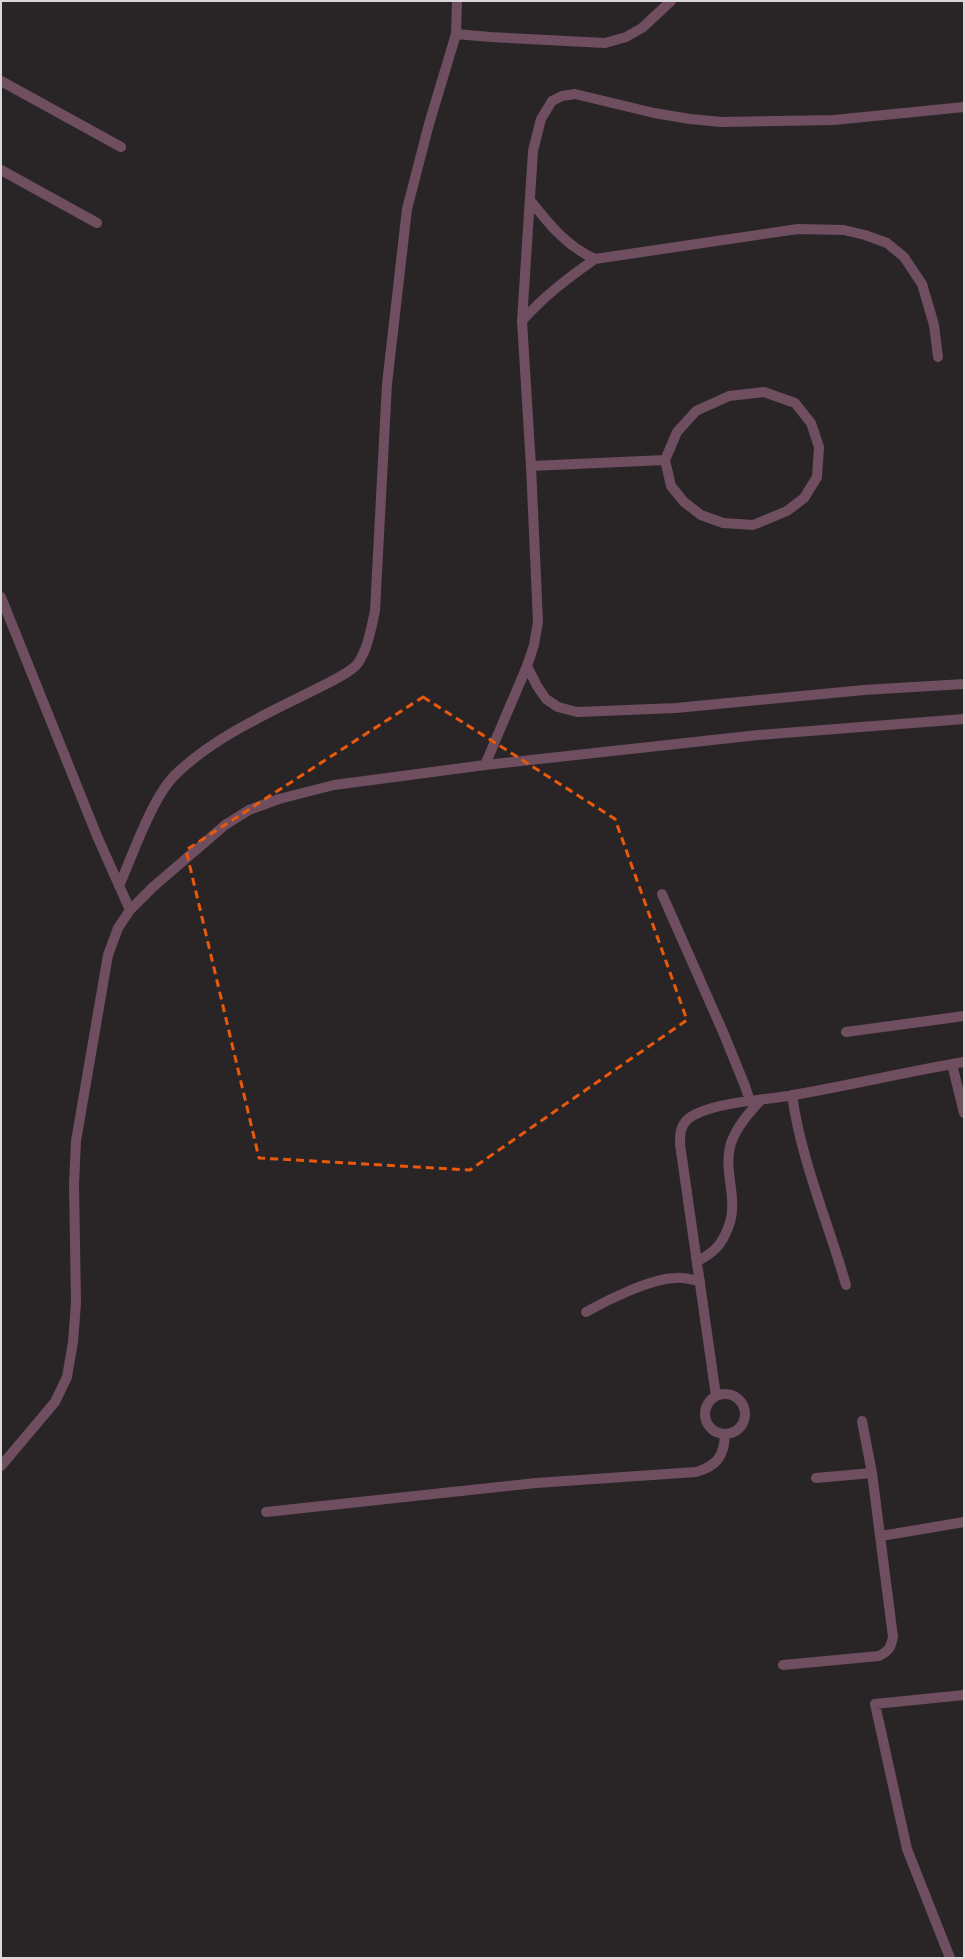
<svg xmlns="http://www.w3.org/2000/svg" width="965" height="1959" viewBox="0 0 965 1959" font-family="'Noto Sans',sans-serif">
	<rect width="100%" height="100%" fill="#292527"/>
	<g fill="none" stroke-linecap="round" stroke-linejoin="round">
		<path stroke="#6f4e5f" stroke-width="10" d="M456,34L490,37L605,43L626,37L642,28L671,1
			M1,81L121,147
			M1,170L97,223
			M530,200C549,224 566,246 595,259L798,229L844,230L865,235L887,243L904,257L922,284L934,325L938,357
			M522,321C544,296 568,278 595,259
			M764,392L795,403L811,423L819,447L817,477L804,498L787,511L753,525L723,523L701,515L684,502L671,486L665,460L677,432L696,411L729,396Z
			M531,466L665,460
			M1,597L97,836L130,910
			M527,666L537,686L546,699L558,707L577,712L676,708L864,690L964,684
			M485,765L527,666L534,645L538,622L531,466L522,321L533,151L541,119L552,101L562,96L575,94L654,113L690,119L721,122L834,120L964,107
			M119,886C133,854 153,795 177,773C212,740 256,719 298,698C311,691 351,674 358,663C368,648 371,629 375,611L387,384L407,209L429,124L456,34L457,1
			M662,894L723,1032L745,1086L750,1101
			M846,1032L964,1016
			M952,1064L964,1113
			M792,1095C801,1160 828,1222 846,1285
			M698,1261C714,1252 721,1246 728,1228C740,1199 722,1172 731,1143C737,1126 749,1113 761,1100
			M586,1312C607,1300 652,1278 676,1278C684,1277 692,1280 700,1281
			M705 1414a20 20 0 1 1 40 0a20 20 0 1 1-40 0Z
			M716,1396L680,1144C680,1134 680,1126 688,1119C708,1103 762,1100 788,1096C847,1086 905,1072 964,1062
			M1,1466L55,1402L67,1377L73,1342L76,1303L74,1184L76,1141L108,955L118,928L130,910L153,887L225,825L249,810L279,799L334,785L485,765L758,735L964,719
			M816,1478L872,1473
			M266,1512L536,1483L696,1472C717,1466 724,1456 725,1435
			M881,1536L964,1522
			M783,1665L879,1656C889,1651 891,1647 893,1637L872,1473L862,1421
			M950,1958L907,1849L875,1704L964,1695"/>
	</g>
	<path fill="none" stroke="#e8590c" stroke-width="3" stroke-dasharray="8 5" stroke-linejoin="round" d="M423,697L615,819L687,1020L470,1170L259,1158L186,850Z"/>
	<rect width="965" height="1959" fill="none" stroke="#d9d7d8" stroke-width="4"/>
</svg>
